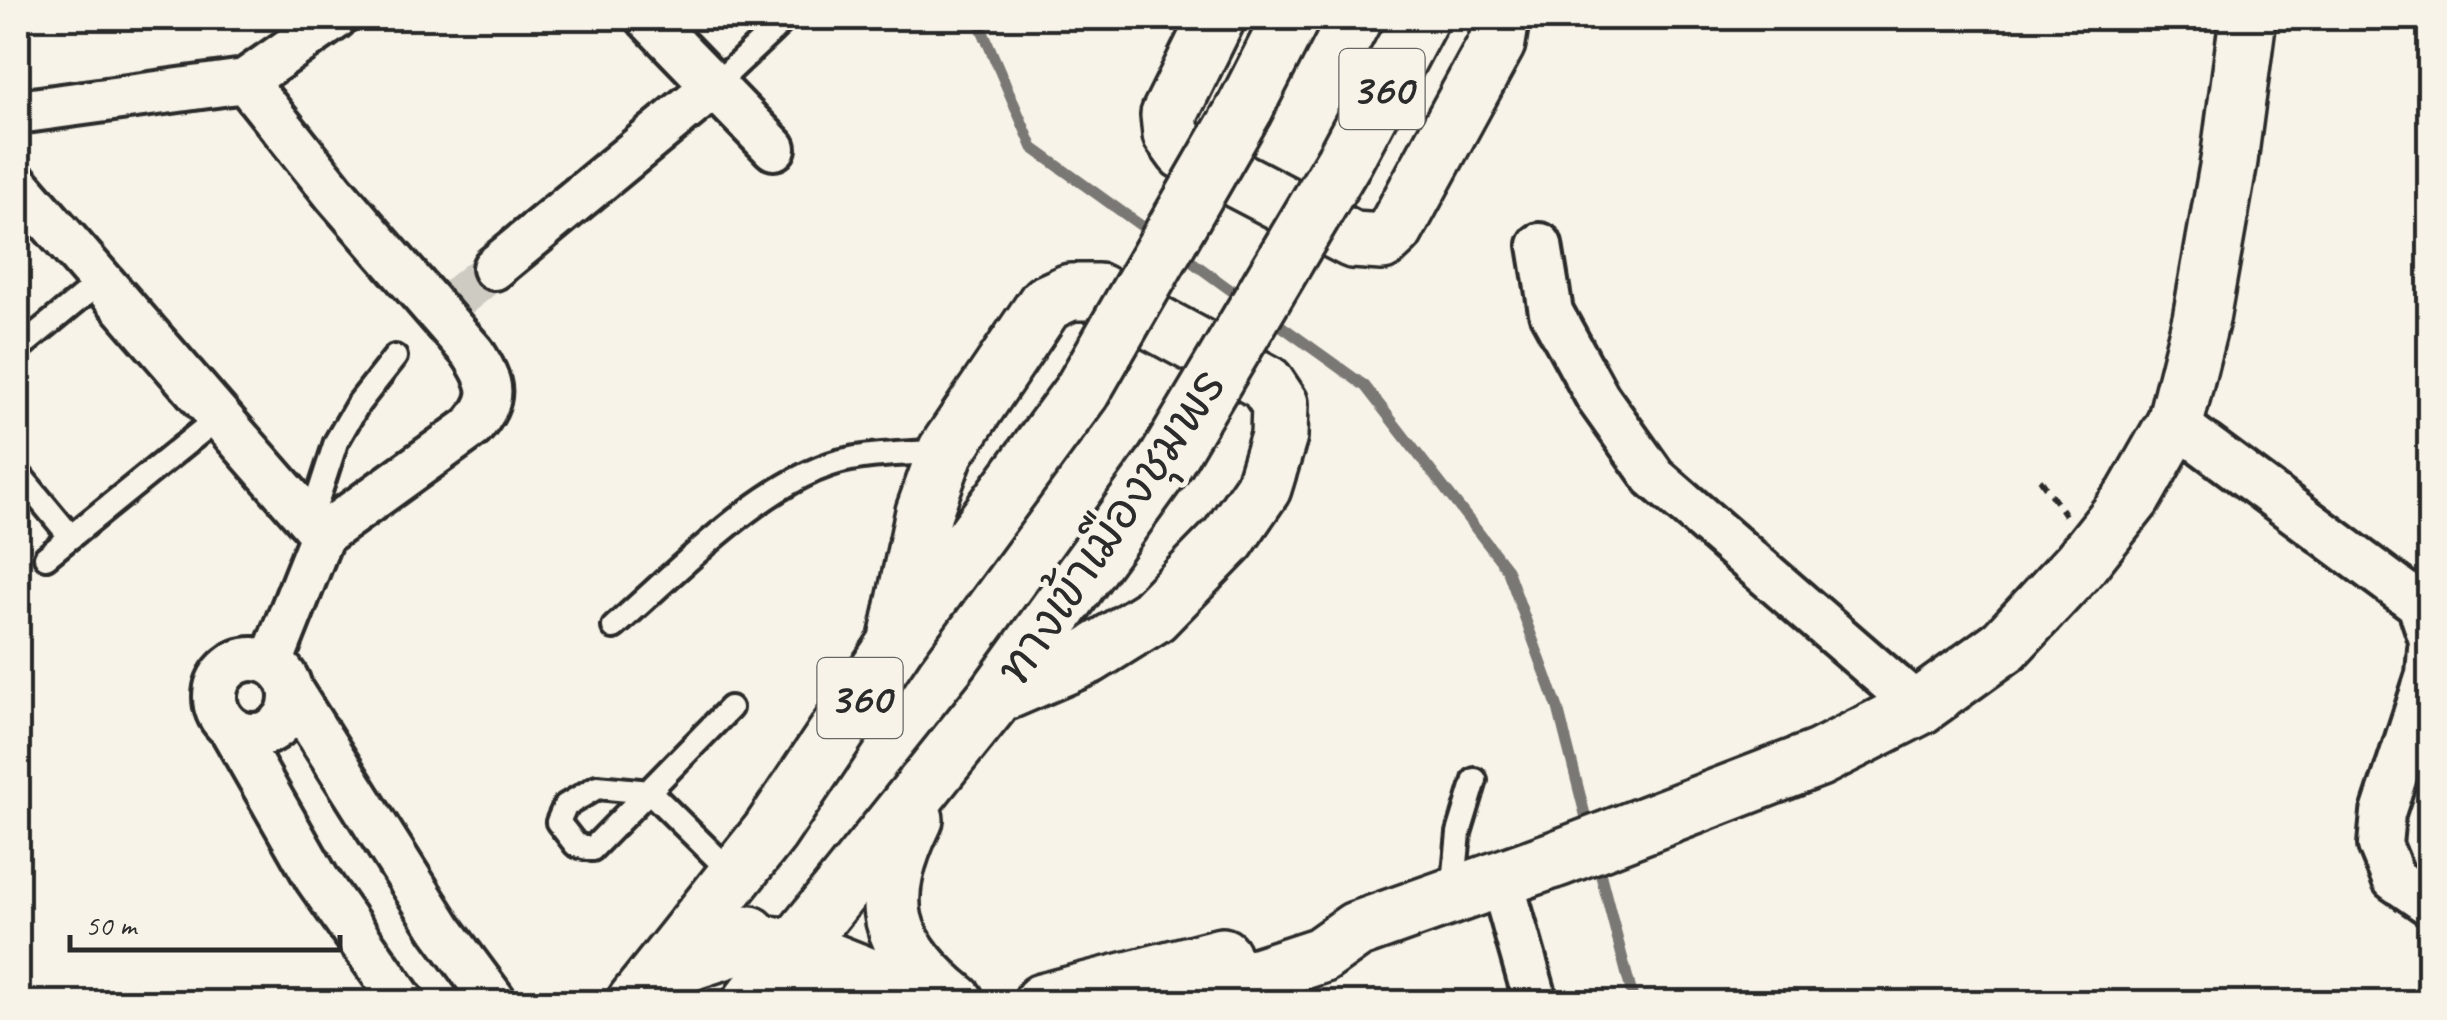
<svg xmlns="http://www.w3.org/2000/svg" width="2447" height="1020" viewBox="0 0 2447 1020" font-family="Caveat,'Playpen Sans Thai',sans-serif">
	<rect width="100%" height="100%" fill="#f7f3e8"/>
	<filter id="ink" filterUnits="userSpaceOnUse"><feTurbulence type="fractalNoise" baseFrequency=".01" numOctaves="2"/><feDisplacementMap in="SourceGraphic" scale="20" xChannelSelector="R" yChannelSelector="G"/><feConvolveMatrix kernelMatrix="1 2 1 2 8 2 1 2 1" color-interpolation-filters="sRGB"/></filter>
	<g filter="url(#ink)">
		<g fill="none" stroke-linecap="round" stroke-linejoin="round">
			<path stroke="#7a7874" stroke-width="11" d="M977,18L1033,148L1154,235
				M1177,251L1243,299
				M1266,315L1365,386L1507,569L1558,708L1589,830
				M1596,857L1634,1002"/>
			<path stroke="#cecbc2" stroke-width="42" stroke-dasharray="42 21" stroke-linecap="butt" d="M457,298L494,268"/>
			<defs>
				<path id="lane" d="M714,86L786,18
					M18,349L101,281
					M18,473L71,537
					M310,522L336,442L358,404L395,357
					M46,557L219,417
					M614,627C675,574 770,473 851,459C880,453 913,454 943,451
					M730,708L592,849L576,845L558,822L565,806L597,787L650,792L735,876
					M1453,893L1459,833L1475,780"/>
				<path id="street" d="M648,18L774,148
					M245,81L335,194L473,353C493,384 497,398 472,427L322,535L271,663
					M18,112L245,81L335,18
					M18,185L322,535
					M1540,245L1551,312L1598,398L1654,477L1919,707
					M494,268L714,86
					M2175,423L2419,604L2430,637
					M2430,649L2428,675L2383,813L2380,845L2394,879L2430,904
					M215 697a38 38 0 1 1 76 0a38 38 0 1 1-76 0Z
					M291,691L441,929L495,1002
					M232,730L317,879L403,1002
					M1501,879L1536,1002"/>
				<path id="secondary" d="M750,934C756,973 799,990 831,1002
					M644,991L665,974L693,961L751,942L795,947L934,1002
					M1042,1002L1222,956
					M1176,1002L1321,955L1356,930L1559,858L1819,758L1919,707L2005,645L2080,564L2133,497L2175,423L2201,319L2229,161L2248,18"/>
				<path id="primary" d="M1217,18L1169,115L1171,134L1184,152L1353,240L1382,242L1395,230L1497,43L1501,18
					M1245,108L1291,18
					M1344,161L1420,18
					M896,644L924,512L946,451L1046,303L1070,292H1098L1266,383L1280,404L1279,436L1263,488L1228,539L1153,616L1089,656L996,696
					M915,819C875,901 885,945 956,1002
					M635,1002L770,832L896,644L1082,391
					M751,1002L996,696L1166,461"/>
			</defs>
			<use href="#lane" stroke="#2b2b2b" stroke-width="30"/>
			<use href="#street" stroke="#2b2b2b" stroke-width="50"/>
			<use href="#secondary" stroke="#2b2b2b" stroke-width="62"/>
			<use href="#primary" stroke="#2b2b2b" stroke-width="62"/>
			<path stroke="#2b2b2b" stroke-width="6" stroke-dasharray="10 8" stroke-linecap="butt" d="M2040,479L2065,515"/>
			<use href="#lane" stroke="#f7f3e8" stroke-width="22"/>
			<use href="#street" stroke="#f7f3e8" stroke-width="42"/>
			<use href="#secondary" stroke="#f7f3e8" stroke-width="55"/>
			<use href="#primary" stroke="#f7f3e8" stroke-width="55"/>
			<defs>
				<path id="primary-bridge" d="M1082,391L1245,108
					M1166,461L1344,161"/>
			</defs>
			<use href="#primary-bridge" stroke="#2b2b2b" stroke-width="62" stroke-linecap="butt"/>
			<use href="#primary-bridge" stroke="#f7f3e8" stroke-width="55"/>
		</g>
	</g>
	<g text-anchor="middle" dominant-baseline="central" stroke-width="10" stroke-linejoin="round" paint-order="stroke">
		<g fill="#f7f3e8" stroke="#686764" stroke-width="2.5">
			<rect x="1339.5" y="49" width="85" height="80" rx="8"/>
			<rect x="817.5" y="658" width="85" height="80" rx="8"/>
		</g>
		<g font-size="45" font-weight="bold" fill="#2b2b2b">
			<text x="1382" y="89">360</text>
			<text x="860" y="698">360</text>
		</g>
		<g font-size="48" fill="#2b2b2b" stroke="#f7f3e8">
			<text transform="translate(1111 527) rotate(-56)">ทางเข้าเมืองชุมพร</text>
		</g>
	</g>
	<rect width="2447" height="1020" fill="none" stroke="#f7f3e8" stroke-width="60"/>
	<rect x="30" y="30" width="2387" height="960" fill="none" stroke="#2b2b2b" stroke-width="4" filter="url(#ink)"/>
	<path d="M70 935v15h270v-15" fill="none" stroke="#2b2b2b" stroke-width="5"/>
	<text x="85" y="935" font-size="30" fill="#2b2b2b" stroke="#f7f3e8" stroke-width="8" paint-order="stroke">50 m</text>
</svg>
